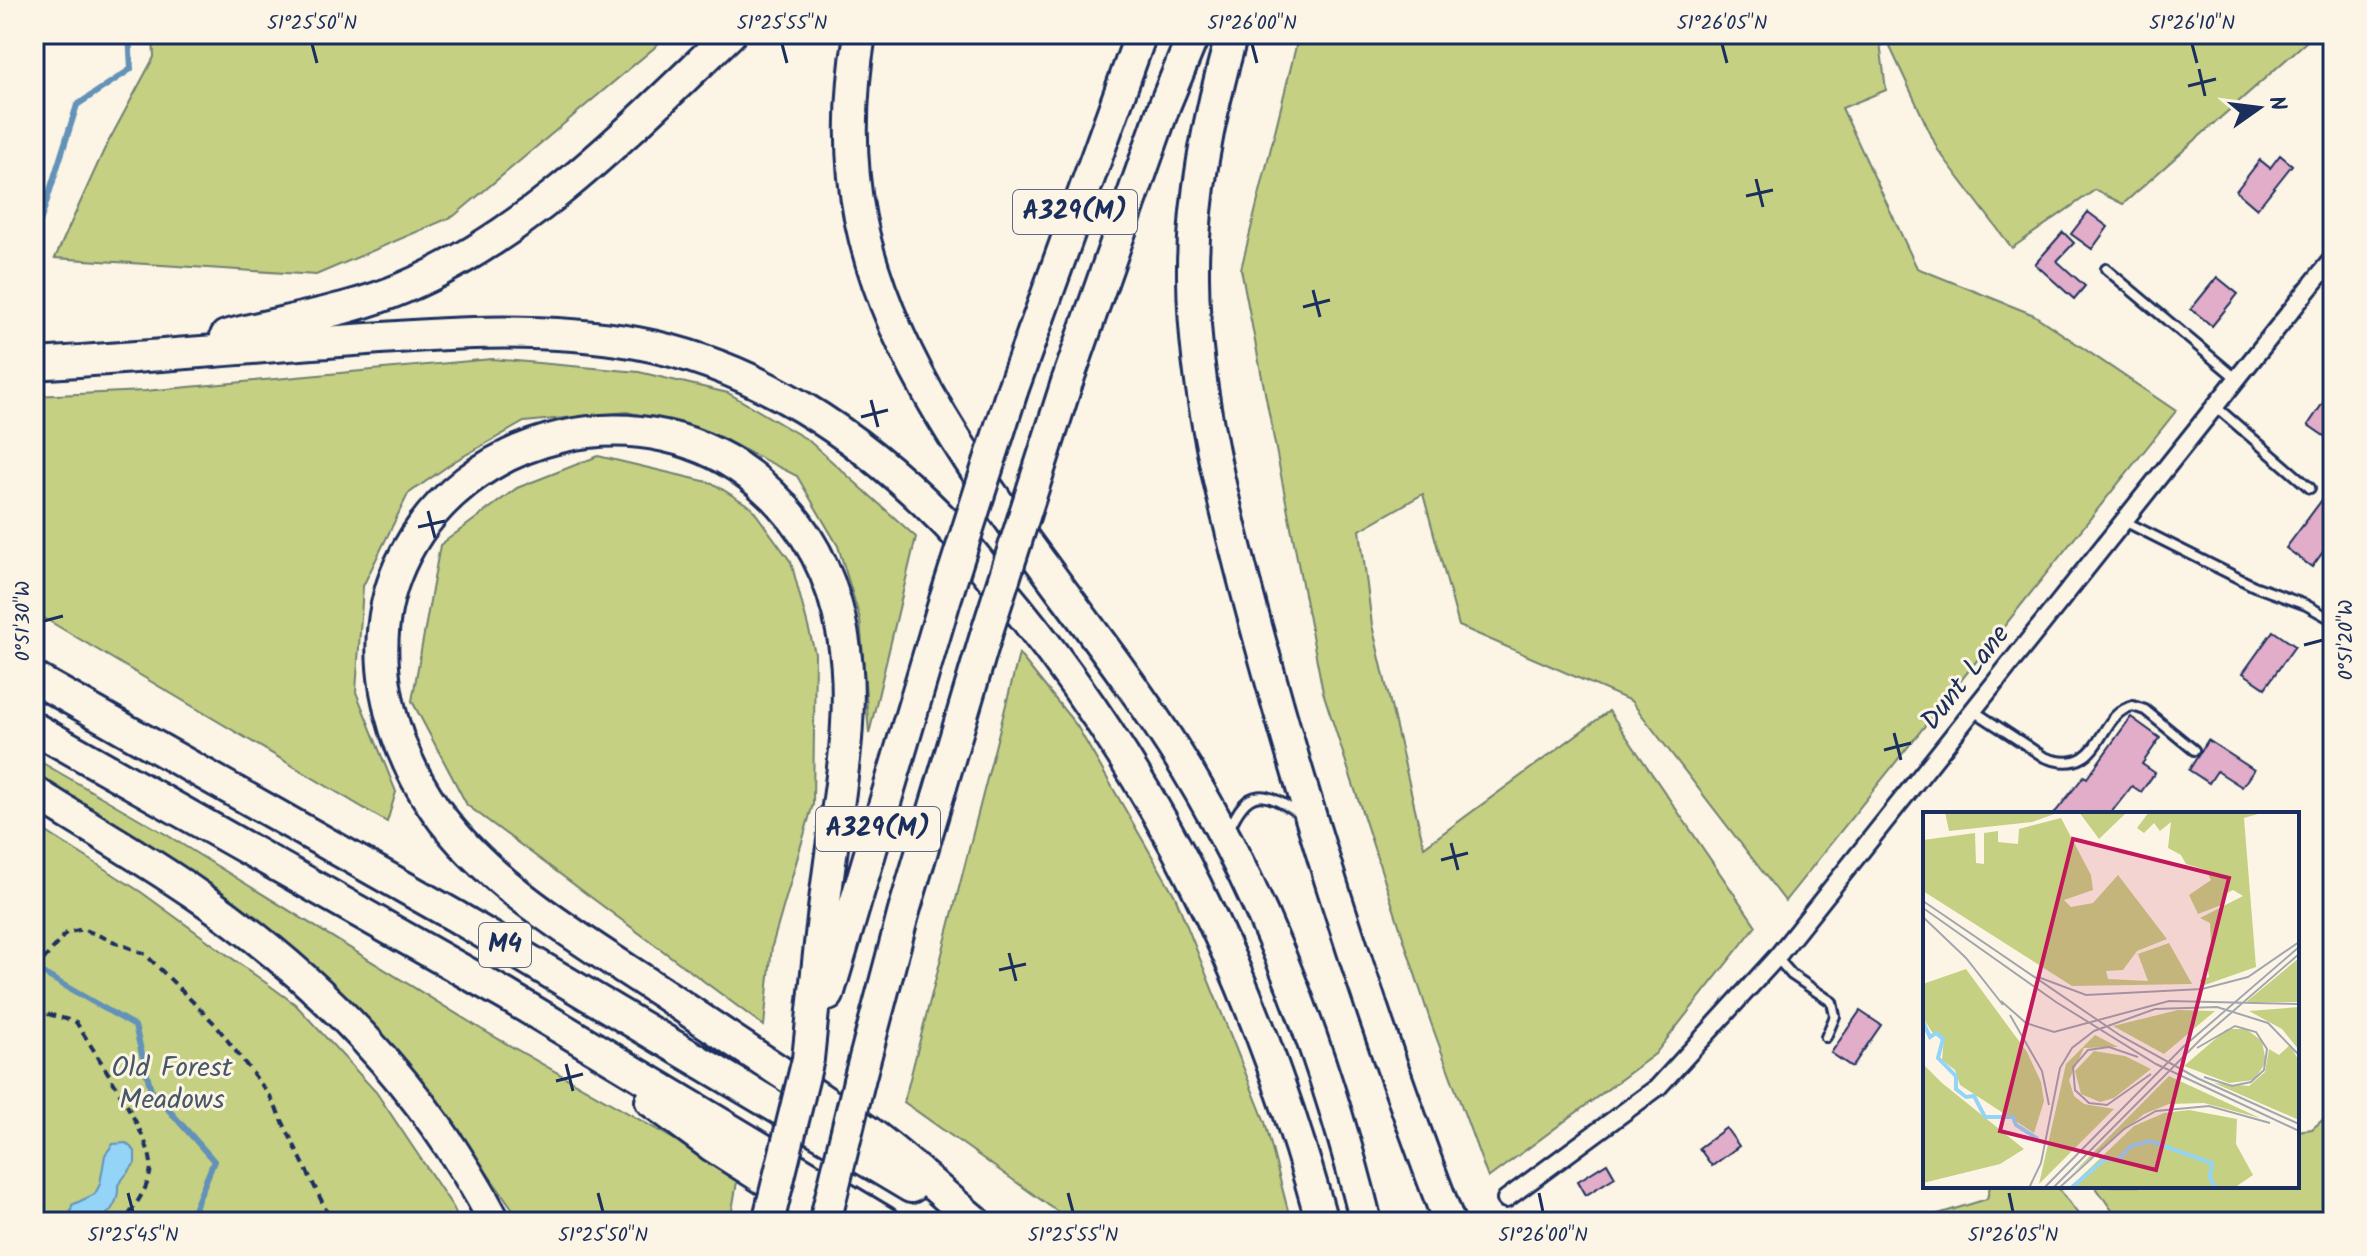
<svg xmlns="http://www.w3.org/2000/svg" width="2367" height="1256" viewBox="0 0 2367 1256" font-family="Kalam,sans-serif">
	<rect width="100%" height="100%" fill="#fcf5e5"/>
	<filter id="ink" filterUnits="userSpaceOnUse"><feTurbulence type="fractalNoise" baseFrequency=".0125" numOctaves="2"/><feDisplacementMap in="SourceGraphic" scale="16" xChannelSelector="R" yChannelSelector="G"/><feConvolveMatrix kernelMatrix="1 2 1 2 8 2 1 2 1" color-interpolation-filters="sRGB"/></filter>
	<g filter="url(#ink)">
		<path fill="#c5d083" stroke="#708070" stroke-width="2" d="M153,34H667L654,48L454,216L316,275L55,258L104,150L154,57Z
			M1299,34H1879L1886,90L1842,108L1917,268L2034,315L2176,411L1785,901L1631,701L1459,626L1423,494L1360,530L1372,625L1424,847L1609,711L1756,926L1655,1054L1488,1178L1431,1023L1323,692L1241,269Z
			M1884,34H2315L2123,204L2095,190L2012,248L1938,150Z
			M492,359L639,372L728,393L808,440L916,537L869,734L860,619L838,546L797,476L711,433L627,412L524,422L455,461L408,494L363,586L356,692L396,792L387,822L34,612V396L145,391Z
			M598,456L712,483L751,507L791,562L815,653L813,804L772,946L764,1026L467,805L412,701L440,545L517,488Z
			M1019,654L1077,726L1175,896L1265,1122L1291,1222H1072L904,1102Z
			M34,758L162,832L481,1029L738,1176L730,1222H522L407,1062L299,952L225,896L34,772Z
			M34,824L141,892L295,1004L376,1092L453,1207L460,1222H34Z
			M2333,1111V1222H2120L2095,1186H2297V1131L2312,1129Z
			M1990,1186H2057L2084,1222H1912L1987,1199Z"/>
		<path fill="#94d4f6" stroke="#6492b9" stroke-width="2" d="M126,1143L135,1151V1163L118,1185C120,1212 95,1231 70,1217L72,1205L95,1194L100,1184L105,1155L113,1144Z"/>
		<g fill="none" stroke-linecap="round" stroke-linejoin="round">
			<path stroke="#6492b9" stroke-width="6" d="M34,241L77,105L131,69L129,34
				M34,968L135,1026L151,1090L214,1161L189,1222"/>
		</g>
		<path fill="#e1adc9" stroke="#1b2f5e" stroke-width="2" d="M2280,155L2292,165L2257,209L2236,191L2260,160L2270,168Z
			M2088,212L2108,227L2092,249L2071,234Z
			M2063,232L2074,243L2057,261L2085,286L2074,299L2035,264Z
			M2217,277L2238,294L2212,326L2191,309Z
			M2333,388V442L2308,425Z
			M2333,485V538L2312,567L2286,548Z
			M2273,631L2295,646L2265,688L2243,673Z
			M2131,717L2160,738L2142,764L2155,773L2141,792L2132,786L2110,814H2054L2084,776L2087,778Z
			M2208,740L2254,770L2242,787L2217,771L2209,783L2189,770Z
			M1860,1011L1881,1025L1852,1067L1831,1053Z
			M1726,1128L1739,1146L1712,1166L1699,1148Z
			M1607,1163L1615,1177L1586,1195L1578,1181Z"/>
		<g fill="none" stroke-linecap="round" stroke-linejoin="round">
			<defs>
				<path id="service" d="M2106,269L2236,378
					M2215,406L2310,488
					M2124,521L2254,586L2306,605L2333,620
					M1974,711L2044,757C2104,780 2095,714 2133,706L2145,710L2194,750
					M1229,830C1248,785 1264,791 1300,814
					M1777,958L1792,975L1832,1002L1835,1016L1826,1037"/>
				<path id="minor" d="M1506,1199L1658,1087L1776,958L2333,258"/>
				<path id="motorway" d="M860,34C850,95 848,157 860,218C901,422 1081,594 1186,768C1271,908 1327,1064 1366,1222
					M1232,34C1210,111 1192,196 1193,277C1194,401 1228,522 1260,641C1314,838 1376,1031 1449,1222
					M226,336C285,320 347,312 403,288C531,234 631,128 730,34
					M34,364C132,358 229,350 327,342C430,334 535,325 637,343C755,365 858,434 941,518C962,538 979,563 998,585C1158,774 1257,984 1322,1222
					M1067,382L1165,104L1194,34
					M1012,391L1141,34
					M34,678L455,916L911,1187
					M34,728L506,995L884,1222
					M34,792C87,826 142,857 194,893C318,977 425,1088 495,1222
					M828,995L945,600
					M808,1059C815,993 821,927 830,862C840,788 856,710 843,636C833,575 806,523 759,483C647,386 461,430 400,565C364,645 387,740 435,809C489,888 594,947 673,1000C738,1045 806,1087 870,1133C907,1160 941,1193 976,1222
					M859,1081L904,911L986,635
					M651,1101L711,1145L832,1222"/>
			</defs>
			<use href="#service" stroke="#1b2f5e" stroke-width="14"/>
			<use href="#minor" stroke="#1b2f5e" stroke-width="22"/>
			<use href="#motorway" stroke="#1b2f5e" stroke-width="36"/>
			<path stroke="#1b2f5e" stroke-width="4" stroke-dasharray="8 6" stroke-linecap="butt" d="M34,971L66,933L83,929L145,954L215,1024L270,1096L332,1222
				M34,1010L76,1022C93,1050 152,1137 151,1166C150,1187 135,1205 124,1222"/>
			<use href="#service" stroke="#fcf5e5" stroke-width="8"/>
			<use href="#minor" stroke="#fcf5e5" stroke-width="16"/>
			<use href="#motorway" stroke="#fcf5e5" stroke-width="30"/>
			<defs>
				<path id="motorway-bridge" d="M945,600L1012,391
					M986,635L1067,382
					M770,1214L808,1059
					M825,1222L859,1081"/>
			</defs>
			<use href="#motorway-bridge" stroke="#1b2f5e" stroke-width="36" stroke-linecap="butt"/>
			<use href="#motorway-bridge" stroke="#fcf5e5" stroke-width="30"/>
		</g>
	</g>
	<path fill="none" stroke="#1b2f5e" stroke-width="3" d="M312,44L317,63M782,44L787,63M1252,44L1257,63M1722,44L1727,63M2192,44L2197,63M2199,69L2205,96M2188,86L2216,79M1756,179L1763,207M1746,196L1773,190M1313,290L1320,317M1303,307L1330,300M871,400L878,427M861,417L888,410M428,511L435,538M418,527L445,521M44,621L63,616M2304,645L2323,640M1894,733L1901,760M1884,750L1911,743M1451,843L1458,870M1441,860L1468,853M1009,953L1016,981M999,970L1026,964M566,1064L573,1091M556,1081L583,1074M128,1193L133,1212M598,1193L603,1212M1068,1193L1073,1212M1539,1193L1543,1212M2009,1193L2013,1212"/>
	<g text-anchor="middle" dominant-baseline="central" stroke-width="6" stroke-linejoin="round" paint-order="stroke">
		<g fill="#fcf5e5" stroke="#5e6a86" stroke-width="2">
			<rect x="1013" y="190" width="124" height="44" rx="6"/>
			<rect x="816" y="807" width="124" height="44" rx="6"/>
			<rect x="479" y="923" width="52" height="44" rx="6"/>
		</g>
		<g font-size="26" font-weight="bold" fill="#1b2f5e">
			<text x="1075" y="212">A329(M)</text>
			<text x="878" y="829">A329(M)</text>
			<text x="505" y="945">M4</text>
		</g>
		<g font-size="28" fill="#1b2f5e" stroke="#fcf5e5">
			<text transform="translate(1966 678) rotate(-52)">Dunt Lane</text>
		</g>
		<g font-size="28" fill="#465767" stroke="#fcf5e5">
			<text x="172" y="1068">Old Forest<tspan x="172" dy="32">Meadows</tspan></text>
		</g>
	</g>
	<g transform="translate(1923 812)">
		<rect width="376" height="376" fill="#fcf5e5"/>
		<path d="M22,0H137L109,10L26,19ZM156,0H204L176,27ZM226,0H342L321,6L333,155L279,174L277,168L286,165L283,146L288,132L287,111L277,106L320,84L310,78L300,83L301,92L275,102L266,83L288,68L283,58L263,52L258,43L245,36L248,10L237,19L231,11L221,21L214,16ZM138,6L168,63L170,78L141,88L148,95L170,91L195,63L244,127L214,139L200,158L183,159L185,167L225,169L215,142L246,131L269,172L149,174L0,79V28L52,21L53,51L61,52V21L75,19V30L95,32L96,17ZM376,146V190H323ZM43,157L104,240L118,270L121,289L111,321L37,273L32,258L19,248L21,226L9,220L0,206V172ZM376,195V238L359,217L326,199ZM255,198L292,199L241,242L190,214ZM304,217H323L339,229L343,250L331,268L306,271L261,254ZM172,223L195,235L161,236L146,268L151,284L161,292L191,297L116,372L143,252ZM367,233L376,249V308L291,271L326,274L342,260L346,237L356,243ZM171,239L202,244L228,257L191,286L177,290L158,282L152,259ZM0,252L19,271L101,337L77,352L0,371ZM246,264L337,306L281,291L246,292L221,302L151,360ZM266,298L314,307L313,332L330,363L311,376H146L211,314L241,301Z" fill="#c5d083"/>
		<path fill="none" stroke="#94d4f6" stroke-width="4" d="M0,210L7,225L13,221L20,227L15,246L33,264V277L43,285L51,284L62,305H90L93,313L115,327M178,347L195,348L208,334L227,329L289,351L287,366L293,376M148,376L181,348"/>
		<path fill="none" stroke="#a2a6af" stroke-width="2" d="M0,89L198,224L274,266L376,312M0,96L133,190L233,252L376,319M0,105L43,146L80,193M115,165L163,183L279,177L325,165L376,130M78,189L103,211L131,220L246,189L376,192M87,203L119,259L126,293M274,236L312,214L333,220L344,237L341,258L328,270L309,274L281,265M215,245L186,235L165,238L150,255L152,278L166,291L184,293L228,262M106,376L118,351L137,256L149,236L171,219L232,197L294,195L345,211L376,243M121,376L260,235L376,135M130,376L278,227L376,142M136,376L201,317L233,299L286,294L347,311"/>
		<path fill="#c2185b" fill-opacity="0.15" stroke="#c2185b" stroke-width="4" d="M150,27L306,66L233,358L77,319Z"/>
		<rect width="376" height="376" fill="none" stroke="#1b2f5e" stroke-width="4"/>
	</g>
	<rect width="2367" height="1256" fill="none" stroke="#fcf5e5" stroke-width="88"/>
	<g transform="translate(2259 108) rotate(76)" stroke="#fcf5e5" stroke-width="6" paint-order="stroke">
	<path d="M0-6L14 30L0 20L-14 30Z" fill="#1b2f5e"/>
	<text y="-12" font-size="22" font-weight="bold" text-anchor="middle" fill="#1b2f5e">N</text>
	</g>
	<rect x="44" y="44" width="2279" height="1168" fill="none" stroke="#1b2f5e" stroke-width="3"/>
	<g font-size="20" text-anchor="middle" fill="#1b2f5e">
		<text x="312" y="29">51°25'50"N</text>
		<text x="782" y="29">51°25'55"N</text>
		<text x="1252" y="29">51°26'00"N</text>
		<text x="1722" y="29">51°26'05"N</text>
		<text x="2192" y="29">51°26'10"N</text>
		<text transform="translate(22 621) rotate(-90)" y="7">0°51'30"W</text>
		<text transform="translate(2345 640) rotate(-90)" y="7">0°51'20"W</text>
		<text x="133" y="1241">51°25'45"N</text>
		<text x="603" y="1241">51°25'50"N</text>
		<text x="1073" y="1241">51°25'55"N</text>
		<text x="1543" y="1241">51°26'00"N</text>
		<text x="2013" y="1241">51°26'05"N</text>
	</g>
</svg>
